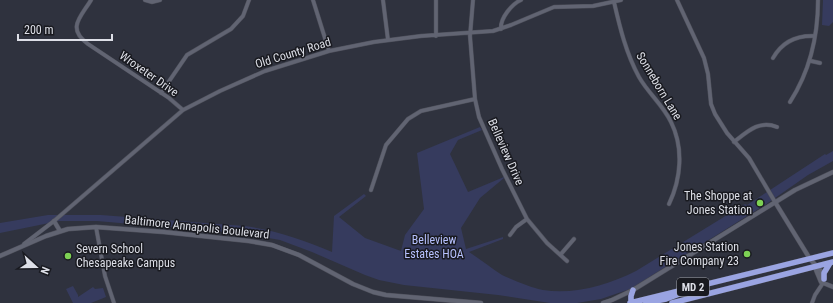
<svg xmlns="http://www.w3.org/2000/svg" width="833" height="303" viewBox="0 0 833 303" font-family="'Roboto Condensed',sans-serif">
	<rect width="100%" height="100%" fill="#2f323e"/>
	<path fill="#363b5e" d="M823,0H833V22L829,26L822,25Z
		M480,127L482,130L458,140L450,154L468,192L504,177V178L480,198L461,228L466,249L503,237V239L469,252C480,259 491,268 502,275C513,280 532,288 543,290C574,295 608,285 636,271L745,204L747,205L825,154L826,155L833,151V161L808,175L765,205L630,289L601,299L577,303H550L498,295L404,285L379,280L365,275L312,252L280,240L246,234L97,221H59L0,233V223L48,215H101L244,226C275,230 303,240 332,252L334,216L364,194L366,196L339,217L365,238L401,251L405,235L424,209L417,153Z
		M73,286L78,295V297L93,287L95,289L103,288L106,297L91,303H73L66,289Z"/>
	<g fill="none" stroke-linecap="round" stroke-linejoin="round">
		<defs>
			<path id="minor" d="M91,0C81,17 66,28 88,44L169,98L183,110
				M145,0L152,2L160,0
				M313,0L329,51
				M383,0L388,40
				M473,0L470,36L475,99L479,117L502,169L527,219L547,243L567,261
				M677,0L704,58L708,74L711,104L715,114L727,133L749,158L775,202
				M614,2C620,28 626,53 639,77C648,93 663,105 671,122C684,148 681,179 669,204
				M501,29C500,18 512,4 521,0
				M436,36V0
				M773,58C782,42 796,35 815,36
				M811,61L820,63
				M161,93L187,55L231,29L243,16L249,0
				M790,102C810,71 818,37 818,0
				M734,142C748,131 759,120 777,127
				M371,190L386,145L408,119L421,111L475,99
				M96,227L105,276L114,303
				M510,235L516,227L527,219
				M24,244L54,221L183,110L220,91L265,71L329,51L374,42L421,36L493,31L511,25L554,7L593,6L621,0
				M561,254L574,239
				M812,303L815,295L823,283"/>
			<path id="tertiary" d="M775,202L810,259L821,271L823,283
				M54,221L60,231
				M0,256L46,236L68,229L96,227L164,232L249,241L272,245L299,255L353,284L373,292L386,295L481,303
				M817,266L816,270L821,282L833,287
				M603,303L612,300L633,290L795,190L833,172"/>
			<path id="trunk" d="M824,279V273L830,263
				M630,303L833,253
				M631,303V296L633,290
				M646,303L666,299L682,293
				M672,303L833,262"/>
		</defs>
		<use href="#minor" stroke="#4e505b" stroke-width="4.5"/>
		<use href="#tertiary" stroke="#4e505b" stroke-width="5"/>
		<use href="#trunk" stroke="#4e505b" stroke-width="6"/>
		<use href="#minor" stroke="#616472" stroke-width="3.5"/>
		<use href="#tertiary" stroke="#616472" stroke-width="4"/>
		<use href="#trunk" stroke="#9aa4e2" stroke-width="5.5"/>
	</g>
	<g fill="#7dd154" stroke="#191a20" stroke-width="1.5">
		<circle cx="760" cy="203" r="4"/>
		<circle cx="747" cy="254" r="4"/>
		<circle cx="68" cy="256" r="4"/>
	</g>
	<g text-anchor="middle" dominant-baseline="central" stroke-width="3" stroke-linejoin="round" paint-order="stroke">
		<rect fill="#191a20" stroke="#a2a4ab" stroke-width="1" x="677" y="278" width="32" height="18" rx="3"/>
		<g font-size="11" font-weight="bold" fill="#dddfe7">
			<text x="693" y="287">MD 2</text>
		</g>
		<g font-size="12" fill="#dddfe7" stroke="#191a20">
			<text transform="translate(293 53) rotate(-17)">Old County Road</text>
			<text transform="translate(149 74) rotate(35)">Wroxeter Drive</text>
			<text transform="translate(659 86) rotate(59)">Sonneborn Lane</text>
			<text transform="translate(506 152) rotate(66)">Belleview Drive</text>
			<text transform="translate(197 227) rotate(6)">Baltimore Annapolis Boulevard</text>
		</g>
		<g font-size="12" fill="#dddfe7" stroke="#191a20" text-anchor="end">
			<text x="752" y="196">The Shoppe at<tspan x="752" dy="14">Jones Station</tspan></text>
			<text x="739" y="247">Jones Station<tspan x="739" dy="14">Fire Company 23</tspan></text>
			<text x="76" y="249" text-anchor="start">Severn School<tspan x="76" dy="14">Chesapeake Campus</tspan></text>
		</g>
		<g font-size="12" fill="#b6c0fd" stroke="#191a20">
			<text x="434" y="240">Belleview<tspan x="434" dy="14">Estates HOA</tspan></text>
		</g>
	</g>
	<g transform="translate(36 267) rotate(111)" stroke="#191a20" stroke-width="3" paint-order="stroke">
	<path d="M0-3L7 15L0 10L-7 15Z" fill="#dddfe7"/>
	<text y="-6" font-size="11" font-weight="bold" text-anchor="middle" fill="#dddfe7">N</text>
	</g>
	<path d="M18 34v6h94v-6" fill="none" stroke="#dddfe7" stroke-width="2"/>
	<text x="24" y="34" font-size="12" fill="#dddfe7" stroke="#191a20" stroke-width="3" paint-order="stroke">200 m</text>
</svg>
